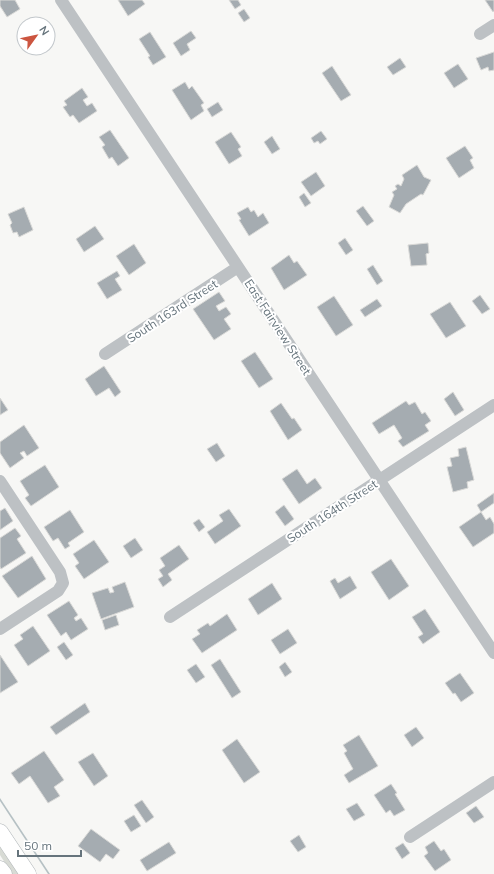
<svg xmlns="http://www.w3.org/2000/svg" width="494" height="874" viewBox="0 0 494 874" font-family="Mulish,sans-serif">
	<rect width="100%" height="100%" fill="#f7f7f5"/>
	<path fill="#d8dbd5" d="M0,846L19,874H12L0,855Z"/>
	<path fill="#b6c1c4" d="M0,798L50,874H48L0,801Z"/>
	<path fill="#a5acb1" stroke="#d9d9d7" d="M0,0H15L20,9L7,17L0,6Z
		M118,0H142L145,4L128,16Z
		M229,0H238L241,5L235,9Z
		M485,0H494V11L493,12Z
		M244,9L250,18L244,22L238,13Z
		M191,31L196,38L187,44L190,50L181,56L173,43Z
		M150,32L166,57L153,65L148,57L150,56L139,39Z
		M494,52V70L489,71L488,67L481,70L476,58Z
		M400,58L406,67L393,75L387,67Z
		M458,64L468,79L454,88L444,73Z
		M332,66L351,95L341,101L322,73Z
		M185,82L189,89L192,86L204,103L201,105L204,111L191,120L172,90Z
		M82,88L88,97L83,100L87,106L92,103L97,111L79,123L73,115L70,117L63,107L67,105L64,101Z
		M218,102L223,110L212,117L207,109Z
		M110,130L129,158L118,166L112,157L109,159L102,147L105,145L99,137Z
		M321,131L327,139L320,144L318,141L314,143L311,138Z
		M231,132L241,147L238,149L242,156L229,164L215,142Z
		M272,136L280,149L272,154L264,142Z
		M465,146L473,158L470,160L474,168L459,178L446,158Z
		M417,165L424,177L431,180L423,195L421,194L406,204L400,213L389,207L394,195L392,192L397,189L395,186L398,184L401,186L404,179L402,175Z
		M316,172L325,186L311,196L301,182Z
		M304,193L311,203L305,207L299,197Z
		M363,206L374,221L367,226L356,211Z
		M24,207L33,230L19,237L17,232L13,233L10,225L12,223L8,214Z
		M248,207L251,212L254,210L258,217L263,213L269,223L249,236L239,220L241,219L237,213Z
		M95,226L104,239L84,252L76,239Z
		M345,238L353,250L346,255L338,243Z
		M428,243L429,253L426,254L427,265L411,266L408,245Z
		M134,244L146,263L129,275L116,256Z
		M289,255L294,263L297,261L307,275L284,290L271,268Z
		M373,265L383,281L377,285L367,269Z
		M117,271L120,276L115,279L122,290L107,299L97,283Z
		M219,292L225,301L216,306L219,311L226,307L231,314L224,319L231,329L214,340L193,309Z
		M480,295L490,309L482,314L472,301Z
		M334,296L353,325L336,336L317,307Z
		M377,299L382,306L365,317L360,310Z
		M450,302L466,326L446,338L430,314Z
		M255,352L273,379L259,388L241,361Z
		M104,366L121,392L115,397L109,388L96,396L85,379Z
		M453,392L464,410L455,416L444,399Z
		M0,398L8,410L0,415Z
		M406,401L409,405L415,402L422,414L425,412L431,421L425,425L429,431L403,447L398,441L402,438L394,425L379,434L372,423Z
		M281,403L292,419L294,418L302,430L288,440L270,411Z
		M24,425L39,448L27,456L24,451L20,453L24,458L10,468L0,453V442Z
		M217,443L225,456L216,462L207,449Z
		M466,447L474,480L467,482L468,488L453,492L447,467L452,466L450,458L459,456L458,449Z
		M45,465L59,487L31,506L25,498L29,495L20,481Z
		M297,469L307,484L315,478L322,488L299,504L282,479Z
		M494,493V503L481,512L477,505Z
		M284,505L294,519L285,526L275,512Z
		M5,508L13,521L0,530V511Z
		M229,509L241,526L215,544L207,532L223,521L219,515Z
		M70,510L84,532L68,543L70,546L65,549L58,538L53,541L44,527Z
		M481,512L486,520L490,517L494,524V533L473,547L459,527Z
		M199,519L205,527L199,532L193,523Z
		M15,528L21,536L17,539L26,553L1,569L0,567V538Z
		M135,538L143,550L131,558L123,546Z
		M94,540L109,562L84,579L75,566L79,563L73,554Z
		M179,545L189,559L168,574L172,580L163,587L158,579L163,576L159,570L165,566L160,558Z
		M32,556L46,579L18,598L2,576Z
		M391,559L409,586L389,600L371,572Z
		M350,576L357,588L340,599L330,581L335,578L338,583Z
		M125,582L134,607L101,619L92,593L108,588L110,593L114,592L112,587Z
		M272,583L282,599L258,615L248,599Z
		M69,601L78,615L74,618L76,621L81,618L88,629L71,640L66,632L61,636L47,615Z
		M425,609L440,632L423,644L418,637L423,634L412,617Z
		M227,614L237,630L202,653L192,639L200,634L197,630L208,623L210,626Z
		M116,615L119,625L105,630L102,620Z
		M33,626L50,651L28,666L14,645L23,639L20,635Z
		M288,629L297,643L280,654L271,640Z
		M64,642L73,655L66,660L57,647Z
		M0,655L18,682L0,693Z
		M220,659L241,692L232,698L211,665Z
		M285,662L292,672L285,677L279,667Z
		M196,664L205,677L196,683L187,670Z
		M460,673L474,693L461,702L455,693L453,694L445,683Z
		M85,703L90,712L56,735L50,727Z
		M416,727L424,738L412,747L404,735Z
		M359,735L378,766L349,783L344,775L353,769L344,753L347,751L343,745Z
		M237,739L260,772L244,783L222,750Z
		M44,751L64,780L54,787L60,796L48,803L30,776L19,784L11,773Z
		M93,753L108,776L94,786L78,762Z
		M391,784L397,793L395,794L405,810L394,816L390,810L386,813L374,795Z
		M142,800L154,817L146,823L134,805Z
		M357,803L365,815L354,821L346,809Z
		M476,806L484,817L474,823L466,813Z
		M134,815L141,826L131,832L124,821Z
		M91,829L120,850L113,859L106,854L100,862L78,846Z
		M299,835L306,847L298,852L290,841Z
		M434,841L441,851L444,849L451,860L435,871L424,856L428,853L425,847Z
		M169,842L176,853L147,871L140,860Z
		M403,843L410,853L402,859L395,848Z"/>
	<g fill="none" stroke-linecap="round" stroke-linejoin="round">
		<defs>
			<path id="major" d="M0,832L28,874
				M0,869L4,874"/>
		</defs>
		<use href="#major" stroke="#afb4b7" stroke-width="17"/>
		<path stroke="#bdc1c4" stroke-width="12" d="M61,0L494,653
			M480,34L494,25
			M105,354L238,267
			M0,481L60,572L63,583L58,591L0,629
			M170,617L494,405
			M410,837L494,782"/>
		<use href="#major" stroke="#fff" stroke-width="16"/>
	</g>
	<g text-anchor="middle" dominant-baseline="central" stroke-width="4" stroke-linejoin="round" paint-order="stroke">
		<g font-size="12" fill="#66747c" stroke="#fff">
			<text transform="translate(172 311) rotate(-33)">South 163rd Street</text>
			<text transform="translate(278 327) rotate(57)">East Fairview Street</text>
			<text transform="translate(332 511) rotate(-33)">South 164th Street</text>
		</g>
	</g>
	<g transform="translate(36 36) rotate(57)"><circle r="19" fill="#ffffff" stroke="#c2c7cb"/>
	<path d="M0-3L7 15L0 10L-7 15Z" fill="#cc5540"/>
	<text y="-6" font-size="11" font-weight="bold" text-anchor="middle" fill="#66747c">N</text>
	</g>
	<path d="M18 850v6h63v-6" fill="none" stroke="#66747c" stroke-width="2"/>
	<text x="24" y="850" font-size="12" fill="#66747c" stroke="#ffffff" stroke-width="3" paint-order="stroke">50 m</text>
</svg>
